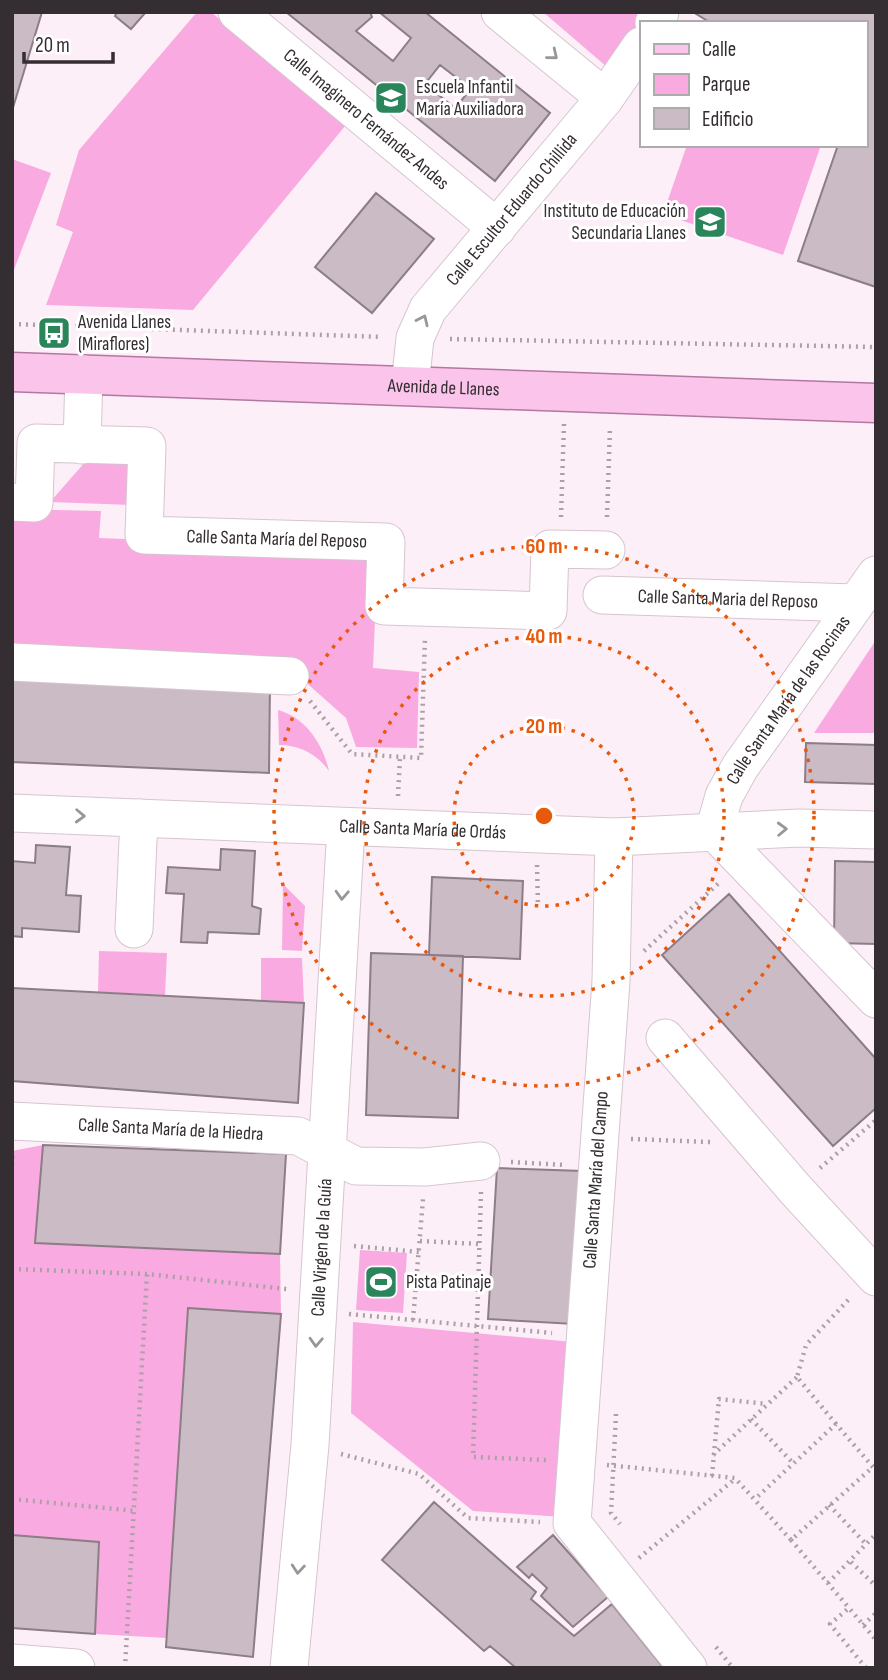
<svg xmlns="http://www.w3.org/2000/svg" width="888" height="1680" viewBox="0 0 888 1680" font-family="'Sofia Sans Condensed',sans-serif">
	<rect width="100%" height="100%" fill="#fdeff8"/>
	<path fill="#f9abe1" d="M197,12H211L346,125L193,310L46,305L73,232L56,225L79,150Z
		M543,12H648L607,67Z
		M687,145H821L783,255L663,214Z
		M12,159L51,173L12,275Z
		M100,445L132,446L131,505L50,502Z
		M12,509L101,511L99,538L378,549L373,668L419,672L417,748L356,747L346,718L293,671L12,656Z
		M876,640V733H814Z
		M278,710C306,718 323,744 329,771C317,754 299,745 279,745Z
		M283,884L305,906L302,951L282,950Z
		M99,951L167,953L165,995L98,992Z
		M261,958H302L304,1003L261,1000Z
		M43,1145L280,1254L281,1314L167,1638L95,1634L98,1542L12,1535V1151Z
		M360,1250L407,1253L403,1313L356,1310Z
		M353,1322L573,1342L563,1517L473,1511L351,1413Z"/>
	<path fill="#cbbbc5" stroke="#8c7d87" stroke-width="2" fill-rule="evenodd" d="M12,12H42L12,111Z
		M117,12H146L131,29L115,16Z
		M286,12H370L372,17L356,31L393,61L411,38L379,12H425L550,113L495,181ZM440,65L471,89L455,108L425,84Z
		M693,12H876V287L798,261L838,145H865V23H711Z
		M376,193L434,239L372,313L315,267Z
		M12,673L270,682L269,773L12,762Z
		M806,743L876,745V784L805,782Z
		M36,845L70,847L66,895L81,896L79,932L22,928V937L12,936V861L35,863Z
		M221,849L255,851L252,906L261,909L259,934L208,932L207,943L181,942L184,894L166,893L168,867L220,870Z
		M835,861L876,862V944L834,943Z
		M432,877L523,881L520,959L429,955Z
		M729,894L876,1059V1108L833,1146L662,955Z
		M371,953L463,956L458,1118L366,1115Z
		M12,988L304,1003L298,1103L12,1081Z
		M43,1145L286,1154L280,1254L35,1243Z
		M497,1168L583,1171L574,1324L488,1319Z
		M188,1308L281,1314L253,1657L166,1647Z
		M434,1502L536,1592L531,1599L574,1636L612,1604L664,1668H516L490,1646L484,1651L382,1560Z
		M12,1535L99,1542L95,1634L12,1628Z
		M553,1535L608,1597L573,1627L541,1596L547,1588L532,1574L529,1578L517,1567Z"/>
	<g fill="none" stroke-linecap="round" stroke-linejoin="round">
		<defs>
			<g id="minor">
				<path id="s1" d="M237,12L497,228"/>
				<path d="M500,12L605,98"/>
				<path d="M654,23L660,12"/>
				<path id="s2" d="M410,386L415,338L428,309L605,98L641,46"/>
				<path d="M82,445L84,374"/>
				<path id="s3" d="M12,502L34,503L36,443L147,446L144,535L386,542L384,606L548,611L550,549L606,550"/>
				<path id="s4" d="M602,595L855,603"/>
				<path d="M12,662L290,676"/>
				<path id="s5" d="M12,813L614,837L799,828L876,830"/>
				<path id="s6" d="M714,831L724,796L740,767L876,575"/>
				<path d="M714,831L876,999"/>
				<path d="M614,837L611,981L572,1523L688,1668"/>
				<path d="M134,929L139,818"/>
				<path d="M665,1038L795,1189L876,1277"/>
				<path id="s7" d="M12,1121L298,1136L356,1166L425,1167L481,1161"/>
				<path d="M12,1663L76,1668"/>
				<path id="s8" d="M289,1668L310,1445L346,827"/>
			</g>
			<g id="major">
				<path id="s9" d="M12,372L876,403"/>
			</g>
		</defs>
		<use href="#minor" stroke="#d5c5cf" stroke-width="39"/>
		<use href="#major" stroke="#b377a1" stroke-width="41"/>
		<path stroke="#aca0a7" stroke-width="4.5" stroke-dasharray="2 5" stroke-linecap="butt" d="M12,324L382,337
			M450,339L876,347
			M561,517L564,424
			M607,517L610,428
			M310,701L352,754L421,758L425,638
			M398,796L400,757
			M537,865L538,906
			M644,951L720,882
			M631,1139L710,1142
			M511,1162L566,1165
			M12,1165L13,1152
			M820,1168L876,1120
			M481,1192L473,1457L546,1460
			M420,1241L479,1244
			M354,1246L419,1252
			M12,1269L147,1274L287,1289
			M349,1314L552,1333
			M413,1320L423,1199
			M616,1414L611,1513L620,1524
			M751,1419L793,1463
			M836,1424L797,1377L806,1345L851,1297
			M341,1454L419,1474L468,1518L540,1522
			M713,1455L797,1377
			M607,1465L735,1478L791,1540L873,1467L836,1424L755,1499
			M712,1476L719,1399L767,1404
			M12,1499L136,1511
			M829,1505L866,1544
			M791,1540L849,1608
			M639,1558L735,1479
			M851,1562L876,1586
			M828,1583L876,1534
			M863,1625L876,1613
			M716,1647L733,1668
			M125,1668L147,1274
			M866,1668L830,1624L849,1608L876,1640"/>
		<use href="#minor" stroke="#fff" stroke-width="37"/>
		<use href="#major" stroke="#fbc5eb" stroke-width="38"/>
	</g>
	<defs><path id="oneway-chevron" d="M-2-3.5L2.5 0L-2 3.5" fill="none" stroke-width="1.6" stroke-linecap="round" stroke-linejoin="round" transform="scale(1.75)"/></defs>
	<g stroke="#9a9698">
		<use href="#oneway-chevron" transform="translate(553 55) rotate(39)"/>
		<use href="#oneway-chevron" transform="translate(423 320) rotate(-65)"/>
		<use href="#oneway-chevron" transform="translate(80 816) rotate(2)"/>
		<use href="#oneway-chevron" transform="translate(782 829) rotate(-2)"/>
		<use href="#oneway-chevron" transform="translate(342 895) rotate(93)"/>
		<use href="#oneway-chevron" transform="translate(316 1342) rotate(93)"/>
		<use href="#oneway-chevron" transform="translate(298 1569) rotate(95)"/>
	</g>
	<g fill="none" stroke="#e8590c" stroke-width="3.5" stroke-dasharray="3.5 7">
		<circle cx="544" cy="816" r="90"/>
		<circle cx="544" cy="816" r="180"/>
		<circle cx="544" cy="816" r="270"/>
	</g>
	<defs>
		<symbol id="school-square" viewBox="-11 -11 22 22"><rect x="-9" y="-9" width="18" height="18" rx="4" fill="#2b855b" stroke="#fff"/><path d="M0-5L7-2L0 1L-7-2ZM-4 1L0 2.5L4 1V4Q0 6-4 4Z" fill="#fff"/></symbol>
		<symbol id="bus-square" viewBox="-11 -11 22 22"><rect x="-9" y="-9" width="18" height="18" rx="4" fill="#2b855b" stroke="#fff"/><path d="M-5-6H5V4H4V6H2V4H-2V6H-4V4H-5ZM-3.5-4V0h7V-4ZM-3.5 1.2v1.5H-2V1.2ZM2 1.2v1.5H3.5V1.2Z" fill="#fff"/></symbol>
		<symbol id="stadium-square" viewBox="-11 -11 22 22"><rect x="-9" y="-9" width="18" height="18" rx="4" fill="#2b855b" stroke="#fff"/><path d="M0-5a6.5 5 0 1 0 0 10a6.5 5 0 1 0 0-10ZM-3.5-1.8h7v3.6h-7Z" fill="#fff"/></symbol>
	</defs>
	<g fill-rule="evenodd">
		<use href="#school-square" x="372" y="79" width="38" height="38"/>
		<use href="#school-square" x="691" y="203" width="38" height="38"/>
		<use href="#bus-square" x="35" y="314" width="38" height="38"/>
		<use href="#stadium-square" x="362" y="1263" width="38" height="38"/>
	</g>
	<g text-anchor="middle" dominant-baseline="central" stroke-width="6" stroke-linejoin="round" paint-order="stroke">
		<g font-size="19" fill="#342d31" stroke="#fff" text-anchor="start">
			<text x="416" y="87">Escuela Infantil<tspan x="416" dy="22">María Auxiliadora</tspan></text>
			<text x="686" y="211" text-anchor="end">Instituto de Educación<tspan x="686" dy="22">Secundaria Llanes</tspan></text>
			<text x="78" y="322">Avenida Llanes<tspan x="78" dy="22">(Miraflores)</tspan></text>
			<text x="406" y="1282">Pista Patinaje</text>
		</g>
		<g font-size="19" fill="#342d31" stroke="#fff">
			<text stroke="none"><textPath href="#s1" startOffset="168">Calle Imaginero Fernández Andes</textPath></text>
			<text stroke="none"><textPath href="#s2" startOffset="210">Calle Escultor Eduardo Chillida</textPath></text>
			<text stroke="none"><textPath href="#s9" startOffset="432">Avenida de Llanes</textPath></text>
			<text stroke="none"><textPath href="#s3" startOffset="415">Calle Santa María del Reposo</textPath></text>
			<text stroke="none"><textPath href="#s4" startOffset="126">Calle Santa Maria del Reposo</textPath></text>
			<text stroke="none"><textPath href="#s6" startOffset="152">Calle Santa María de las Rocinas</textPath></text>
			<text stroke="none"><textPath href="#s5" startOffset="411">Calle Santa María de Ordás</textPath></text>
			<text stroke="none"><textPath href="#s7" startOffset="159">Calle Santa María de la Hiedra</textPath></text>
			<text transform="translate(596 1180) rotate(-86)">Calle Santa María del Campo</text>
			<text stroke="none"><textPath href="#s8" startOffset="422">Calle Virgen de la Guía</textPath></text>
		</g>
	</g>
	<circle cx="544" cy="816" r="10" fill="#e8590c" stroke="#fff" stroke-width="3.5"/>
	<g font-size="21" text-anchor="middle" font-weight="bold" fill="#e8590c" stroke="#fff" stroke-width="6" stroke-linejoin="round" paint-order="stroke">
		<text x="544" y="553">60 m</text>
		<text x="544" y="643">40 m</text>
		<text x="544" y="733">20 m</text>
	</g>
	<rect width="888" height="1680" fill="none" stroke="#342d31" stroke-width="28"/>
	<rect x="640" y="21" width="228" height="126" fill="#ffffff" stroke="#aeabad" stroke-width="2"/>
	<rect x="654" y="44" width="35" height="10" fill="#fbc5eb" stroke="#aeabad" stroke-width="2"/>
	<text x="702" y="56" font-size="21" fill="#342d31">Calle</text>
	<rect x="654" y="74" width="35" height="21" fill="#f9abe1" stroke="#aeabad" stroke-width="2"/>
	<text x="702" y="91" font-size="21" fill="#342d31">Parque</text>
	<rect x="654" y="108" width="35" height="21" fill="#cbbbc5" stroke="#aeabad" stroke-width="2"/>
	<text x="702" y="126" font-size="21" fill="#342d31">Edificio</text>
	<path d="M24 52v10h89v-10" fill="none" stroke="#342d31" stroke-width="3.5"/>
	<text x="35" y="52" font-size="21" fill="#342d31" stroke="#ffffff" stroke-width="5" paint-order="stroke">20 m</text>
</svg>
